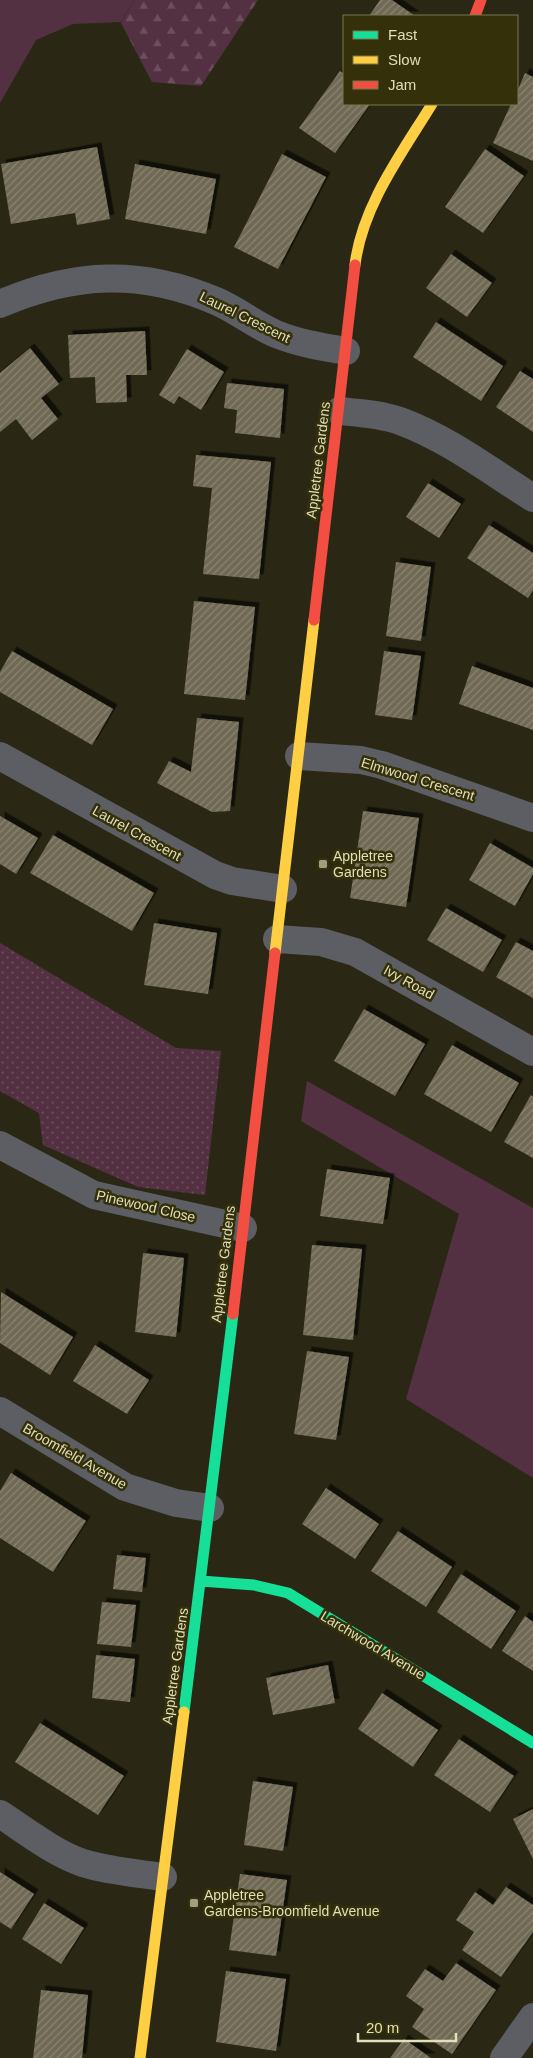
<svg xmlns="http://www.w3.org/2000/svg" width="533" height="2058" viewBox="0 0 533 2058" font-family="Arial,sans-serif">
	<defs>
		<pattern id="grass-dots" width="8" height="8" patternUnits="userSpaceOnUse" patternTransform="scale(1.25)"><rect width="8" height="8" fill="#543043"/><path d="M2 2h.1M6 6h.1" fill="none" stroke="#6c4e5c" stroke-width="1.8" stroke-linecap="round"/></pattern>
		<pattern id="forest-firs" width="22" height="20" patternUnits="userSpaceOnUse" patternTransform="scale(1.25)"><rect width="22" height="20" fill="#543043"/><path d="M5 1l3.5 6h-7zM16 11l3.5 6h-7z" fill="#6c4e5c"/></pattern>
		<pattern id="building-hatch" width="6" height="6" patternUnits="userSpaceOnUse" patternTransform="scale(1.25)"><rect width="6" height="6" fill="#706954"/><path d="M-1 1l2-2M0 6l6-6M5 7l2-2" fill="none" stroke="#8b8572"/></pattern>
		<filter id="shadow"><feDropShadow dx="4.5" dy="-4.5" stdDeviation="0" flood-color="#0009"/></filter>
	</defs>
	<rect width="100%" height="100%" fill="#2a2814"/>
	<path fill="url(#grass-dots)" d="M0,943L176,1048L221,1051L205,1195L138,1187L43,1145L39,1113L0,1091Z"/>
	<path fill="url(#forest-firs)" d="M134,0H258L201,86L152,82L121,23Z"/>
	<path fill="#543043" d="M0,0H134L121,22L73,24L36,40L0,103Z
		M307,1081L533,1208V1478L406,1399L459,1214L301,1121Z"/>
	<path fill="url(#building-hatch)" filter="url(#shadow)" d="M380,0H392L415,16H369Z
		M340,71L344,74V104H370L335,153L299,128Z
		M525,73L533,77V161L493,143L511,104H517V92Z
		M97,147L110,219L77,225L75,213L11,224L1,164Z
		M485,149L524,176L483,233L445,207Z
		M282,154L326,177L278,269L234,247Z
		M135,164L216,179L206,234L125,219Z
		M451,254L492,283L467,317L426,288Z
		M436,322L503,366L481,401L413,357Z
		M145,331L147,375H126L127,402L96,403L95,377L70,378L68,335Z
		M30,348L59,384L41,398L58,419L32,440L16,419L0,432V373Z
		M187,349L224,372L201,410L179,396L174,404L159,395Z
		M520,371L533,379V432L496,407Z
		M227,383L284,389L280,438L235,433L237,410L224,408Z
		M196,455L271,462L259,579L203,574L212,488L193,486Z
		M428,483L461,504L439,538L406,517Z
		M489,525L533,553V590L528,598L467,558Z
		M396,562L431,567L421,641L386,636Z
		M194,601L255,607L245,700L184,694Z
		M12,651L113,709L92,745L0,692V672Z
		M384,651L421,656L412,720L375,715Z
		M472,666L533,688V730L459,704Z
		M197,718L239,722L230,811L212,812L157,783L169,761L191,772Z
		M363,811L419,818L406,907L350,898Z
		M0,816L38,838L16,874L0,864Z
		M53,835L154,893L132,931L30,873Z
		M490,843L533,868V874L515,906L469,880Z
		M446,908L502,940L483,972L427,940Z
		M154,923L217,933L208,994L144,985Z
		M516,942L533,951V998L496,977Z
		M364,1009L425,1044L395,1096L334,1061Z
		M452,1045L519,1083L491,1132L424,1094Z
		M531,1095L533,1097V1158L504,1142Z
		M327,1169L390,1178L383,1224L320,1216Z
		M312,1245L362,1249L353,1340L303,1335Z
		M143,1253L184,1258L176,1337L135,1332Z
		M1,1292L73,1337L50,1375L0,1343Z
		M95,1345L149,1380L127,1414L73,1381Z
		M307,1351L349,1357L336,1440L294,1434Z
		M11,1473L86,1521L53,1572L0,1538V1491Z
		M326,1488L379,1524L355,1559L302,1524Z
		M398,1531L452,1567L426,1607L371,1571Z
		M117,1555L146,1558L142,1592L113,1589Z
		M461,1574L516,1611L491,1649L437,1612Z
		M102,1602L136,1605L131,1647L97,1644Z
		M525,1616L533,1622V1671L502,1651Z
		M96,1655L135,1659L130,1702L92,1698Z
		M328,1665L335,1703L273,1715L266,1678Z
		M382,1693L438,1730L413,1767L358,1729Z
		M40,1723L124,1776L98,1815L15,1762Z
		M459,1739L514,1776L490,1812L434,1775Z
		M253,1781L293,1787L283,1851L244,1845Z
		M533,1809V1859L513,1819Z
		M0,1872L34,1894L11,1929L0,1922Z
		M240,1874L287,1880L276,1956L229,1950Z
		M506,1887L533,1905V1932L501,1977L462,1950L474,1932L456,1920L475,1892L493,1905Z
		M44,1903L84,1928L61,1964L22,1939Z
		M456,1963L496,1990L452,2054L412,2027L424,2009L406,1996L425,1969L443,1981Z
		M226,1971L286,1979L276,2051L216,2042Z
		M41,1990L88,1995L82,2058H33Z
		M404,2039L431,2058H390Z"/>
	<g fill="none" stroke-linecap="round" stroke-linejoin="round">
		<path stroke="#5d5e64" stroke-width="28" d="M0,304C74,272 141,269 216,301C237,310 255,325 276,334C298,343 322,347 346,351
			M339,411C359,413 380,414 400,421C447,438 490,471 533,498
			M0,756L215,875L232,881L283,889
			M299,756L361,760L382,765L533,818
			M277,939L321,942L355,952L533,1052
			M0,1145L94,1195L243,1228
			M0,1411L125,1487L176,1503L210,1508
			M0,1814C26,1831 54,1853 83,1863C109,1871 136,1873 163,1877
			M504,2058L533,2017"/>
		<path stroke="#16e098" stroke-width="11" d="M201,1581L254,1585L288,1593L533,1743
			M184,1712L233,1314"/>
		<path stroke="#ffcf43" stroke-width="11" d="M355,265C362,206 402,153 432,104
			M275,953L314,620
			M140,2058L184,1712"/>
		<path stroke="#f24e42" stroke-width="11" d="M475,16L481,0
			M314,620L355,265
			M233,1314L275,953"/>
	</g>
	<g fill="#a19f81" stroke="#34300a" stroke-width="2">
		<rect x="318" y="859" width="10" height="10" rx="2.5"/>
		<rect x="189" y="1898" width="10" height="10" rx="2.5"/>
	</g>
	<g text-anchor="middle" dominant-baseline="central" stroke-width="5" stroke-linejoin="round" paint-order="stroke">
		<g font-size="14" fill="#e1dfbc" stroke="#34300a">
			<text transform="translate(245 317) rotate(26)">Laurel Crescent</text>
			<text transform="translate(318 460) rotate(-83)">Appletree Gardens</text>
			<text transform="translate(418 779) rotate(17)">Elmwood Crescent</text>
			<text transform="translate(137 833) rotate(29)">Laurel Crescent</text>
			<text transform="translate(409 982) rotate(29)">Ivy Road</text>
			<text transform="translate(146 1206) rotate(13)">Pinewood Close</text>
			<text transform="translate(223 1264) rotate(-83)">Appletree Gardens</text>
			<text transform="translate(75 1456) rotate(30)">Broomfield Avenue</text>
			<text transform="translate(373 1645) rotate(31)">Larchwood Avenue</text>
			<text transform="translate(175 1666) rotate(-82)">Appletree Gardens</text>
		</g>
		<g font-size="14" fill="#e1dfbc" stroke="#34300a" text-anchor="start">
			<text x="333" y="856">Appletree<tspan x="333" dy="16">Gardens</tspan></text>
			<text x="204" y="1895">Appletree<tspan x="204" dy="16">Gardens-Broomfield Avenue</tspan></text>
		</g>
	</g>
	<rect x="343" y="15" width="175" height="90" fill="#34300a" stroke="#797651"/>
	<rect x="353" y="31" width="25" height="8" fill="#16e098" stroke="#797651"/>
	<text x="388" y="40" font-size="15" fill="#e1dfbc">Fast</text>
	<rect x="353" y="56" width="25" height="8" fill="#ffcf43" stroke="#797651"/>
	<text x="388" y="65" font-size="15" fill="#e1dfbc">Slow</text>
	<rect x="353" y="81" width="25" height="8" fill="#f24e42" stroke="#797651"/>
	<text x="388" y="90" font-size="15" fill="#e1dfbc">Jam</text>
	<path d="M358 2033v8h98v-8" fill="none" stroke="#e1dfbc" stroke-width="2.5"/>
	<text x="366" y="2033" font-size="15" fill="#e1dfbc" stroke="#34300a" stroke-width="4" paint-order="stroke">20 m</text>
</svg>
